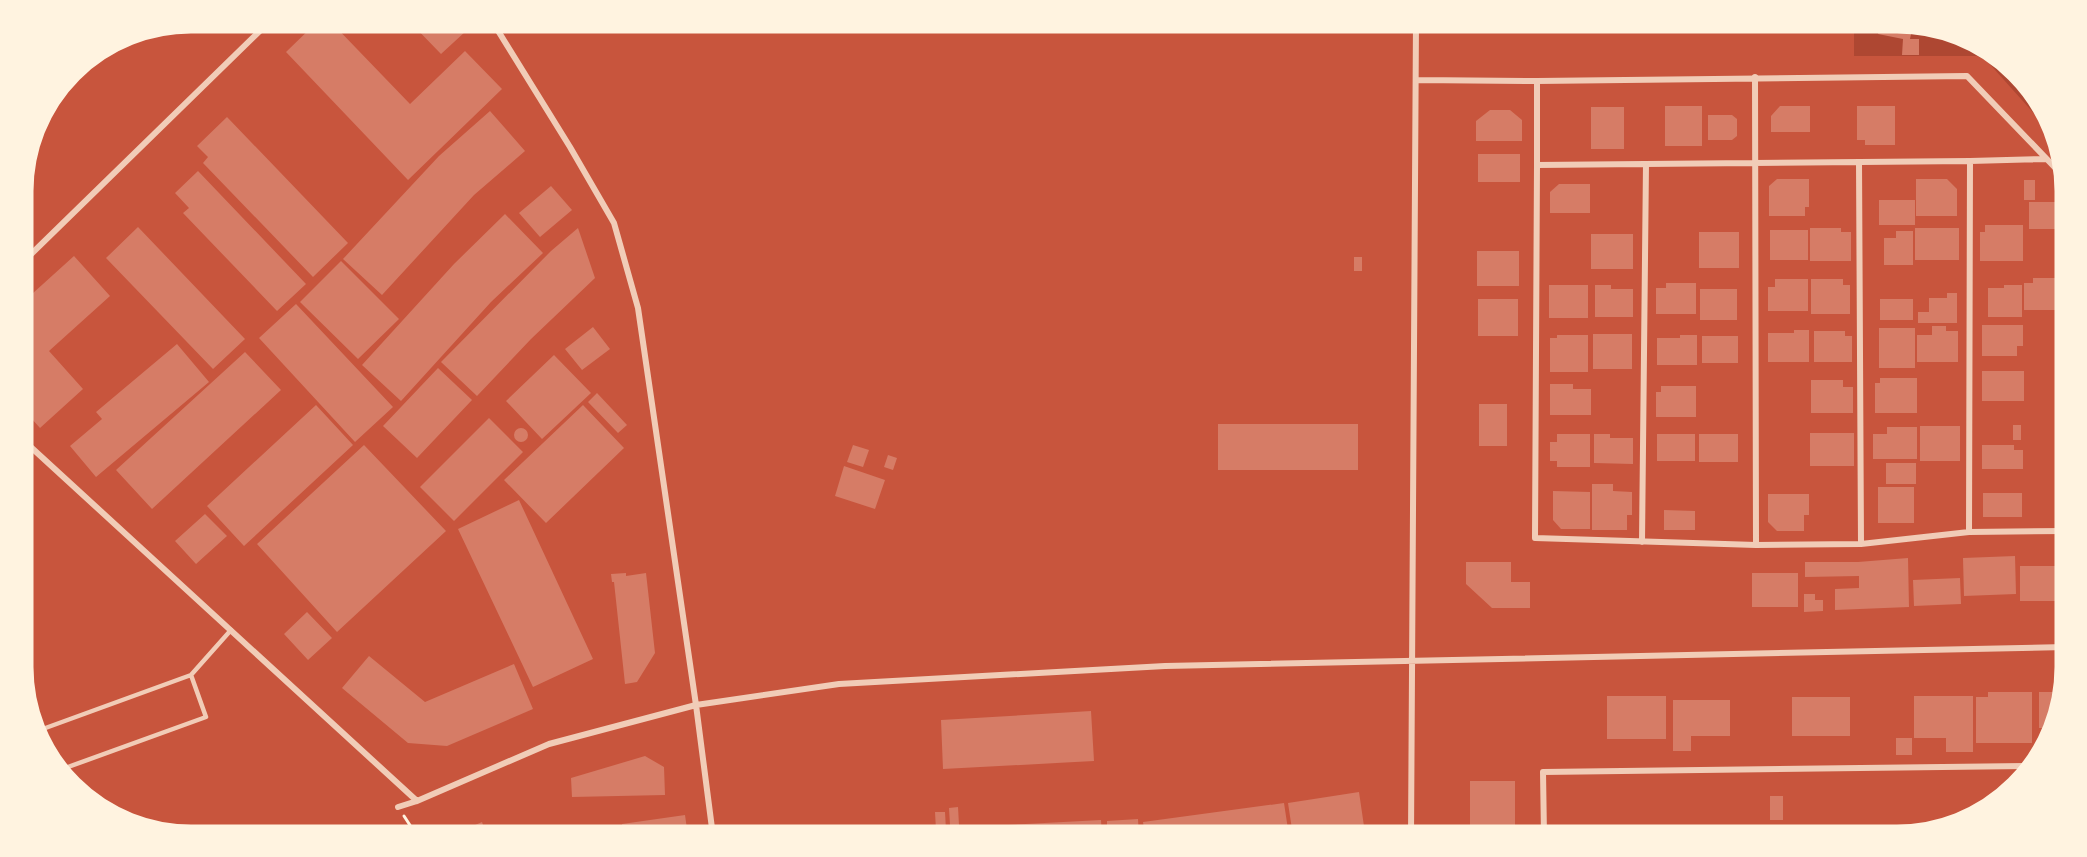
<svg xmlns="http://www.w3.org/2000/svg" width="2087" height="857" viewBox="0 0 2087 857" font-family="'Alegreya Sans',sans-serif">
	<rect width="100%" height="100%" fill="#c8553d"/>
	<path fill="#ae4732" d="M1854,21H1897L1961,34L2031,87L2048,129L1987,61L1977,56H1854Z"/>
	<path fill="#d67c66" d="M318,21H330L410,104L465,51L502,89L408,180L286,52Z
		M409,21H456L466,31L441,54Z
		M1881,21H1897L1913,24L1910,39H1919V55H1902L1903,39L1878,34Z
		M1665,106H1702V146H1665Z
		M1780,106H1810V132H1771V116Z
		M1857,106H1895V145H1865V140H1857Z
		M1591,107H1624V149H1591Z
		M1490,110H1510L1522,120V141H1476V121Z
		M490,111L525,151L474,195L382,295L343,259L439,156Z
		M1708,115H1732L1737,119V136L1732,140H1708Z
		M227,117L348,243L313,277L203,163L208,157L197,146Z
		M1478,154H1520V182H1478Z
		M198,171L306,284L277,311L183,213L189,208L175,193Z
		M1777,179H1809V207H1805V216H1769V186Z
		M1916,179H1947L1957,189V216H1916Z
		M2024,180H2035V200H2024Z
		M1559,184H1590V213H1550V192Z
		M551,186L572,210L540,237L519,213Z
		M1879,200H1915V225H1879Z
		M2029,202H2063V229H2029Z
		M505,214L543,253L491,302L401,401L362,365L454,264Z
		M1985,225H2023V261H1980V232H1985Z
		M138,227L245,339L213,369L106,258Z
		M578,228L595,278L531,339L477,396L441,362L551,251Z
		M1810,228H1841V232H1851V261H1810Z
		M1915,228H1959V260H1915Z
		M1770,230H1808V260H1770Z
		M1896,231H1913V265H1884V238H1896Z
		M1699,232H1739V268H1699Z
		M1591,234H1633V269H1591Z
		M1477,251H1519V286H1477Z
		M74,256L110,296L49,351L83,389L40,428L22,408V303Z
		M1354,257H1362V271H1354Z
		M341,261L399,319L358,359L300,302Z
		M2033,278H2065V310H2024V283H2033Z
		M1775,279H1808V311H1768V287H1775Z
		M1811,279H1843V285H1850V314H1811Z
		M1666,283H1696V314H1656V288H1666Z
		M1549,285H1588V318H1549Z
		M1595,285H1611V289H1633V317H1595Z
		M2004,285H2022V317H1988V288H2004Z
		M1700,289H1737V320H1700Z
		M1947,293H1957V323H1918V312H1929V298H1947Z
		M1478,299H1518V336H1478Z
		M1880,299H1913V320H1880Z
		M296,304L393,407L355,442L259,338Z
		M1982,325H2023V346H2017V356H1982Z
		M1932,326H1946V331H1958V362H1917V335H1932Z
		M593,327L610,349L582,370L565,349Z
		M1879,328H1915V368H1879Z
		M1794,330H1809V362H1768V333H1794Z
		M1814,331H1845V336H1852V362H1814Z
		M1593,334H1632V369H1593Z
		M1557,335H1588V372H1550V338H1557Z
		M1680,335H1697V365H1657V338H1680Z
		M1702,336H1738V363H1702Z
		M177,344L209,382L96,477L70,446L102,419L96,412Z
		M245,352L281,390L152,509L116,470Z
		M554,355L591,393L542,439L506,401Z
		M438,368L472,400L417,458L383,426Z
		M1982,371H2024V401H1982Z
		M1880,378H1917V413H1875V383H1880Z
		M1811,380H1843V387H1853V413H1811Z
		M1550,384H1573V389H1591V415H1550Z
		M1661,386H1696V417H1656V392H1661Z
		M597,393L627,425L618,433L588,402Z
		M1479,404H1507V446H1479Z
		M316,405L353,445L244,546L207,506Z
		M583,405L624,448L546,523L504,480Z
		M489,418L523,452L454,521L420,487Z
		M1218,424H1358V470H1218Z
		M2013,425H2021V440H2013Z
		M1920,426H1960V461H1920Z
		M1887,427H1917V459H1873V434H1887Z
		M514 435a7 7 0 1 1 14 0a7 7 0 1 1-14 0Z
		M1810,433H1854V466H1810Z
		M1557,434H1590V467H1557V461H1550V442H1557Z
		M1594,434H1610V438H1633V464L1594,463Z
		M1657,434H1695V461H1657Z
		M1699,434H1738V462H1699Z
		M364,445L446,531L337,632L257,544Z
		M853,445L869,450L863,467L847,462Z
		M1982,445H2014V450H2023V469H1982Z
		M888,455L897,458L893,470L884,467Z
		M1886,463H1916V484H1886Z
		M844,466L885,480L875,509L835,496Z
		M1592,484H1613V491L1632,492V515H1627V530H1592Z
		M1878,487H1914V523H1878Z
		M1553,491L1590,492V529H1561L1553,520Z
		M1983,493H2022V517H1983Z
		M1768,494H1809V515H1804V531H1777L1768,522Z
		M519,500L593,659L533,687L458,529Z
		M1664,510L1695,511V530H1664Z
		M205,514L227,536L196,564L175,541Z
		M2015,556L2016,594L1964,596L1963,558Z
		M1908,558L1909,607L1835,610V589L1859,588V576L1805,577V562H1858Z
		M1466,562H1511V582H1530V608H1492L1466,584Z
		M2020,566H2066V601H2020Z
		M626,573V576L646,573L655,653L637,682L625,684L614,582H612L611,574Z
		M1752,573H1798V607H1752Z
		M1960,578L1961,604L1914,606L1913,580Z
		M1804,594H1815V600H1823V611L1804,612Z
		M307,612L332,638L308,660L284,634Z
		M369,656L425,702L514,664L533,709L447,746L408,743L342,688Z
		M1988,692H2032V743H1976V697H1988Z
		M2039,692H2061L2054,728H2039Z
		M1607,696H1666V739H1607Z
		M1914,696H1973V752H1946V738H1914Z
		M1792,697H1850V736H1792Z
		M1673,700H1730V736H1691V751H1673Z
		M1091,711L1094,761L943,769L941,720Z
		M1896,738H1912V755H1896Z
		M645,756L664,767L665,795L572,797L571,778Z
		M1470,781H1515V836H1470Z
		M1359,792L1365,833L1348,836H1293L1288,803Z
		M1770,796H1783V820H1770Z
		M1284,803L1289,836H1145L1143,822Z
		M958,807L959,825H950L949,808Z
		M935,812H945L946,830H936Z
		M685,815L688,836H624L622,824Z
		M1138,819L1139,836H1107V821Z
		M1101,820L1102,836H954L953,828Z
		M482,822L487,836H450Z"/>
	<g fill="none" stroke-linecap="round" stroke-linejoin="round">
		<path stroke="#fff3e0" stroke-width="3" d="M404,816L417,836"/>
		<path stroke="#f1ccb7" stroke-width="4.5" d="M40,730L191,675L231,630
			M57,771L206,717L191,675"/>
		<path stroke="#f1ccb7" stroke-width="6" d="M492,21L570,147L614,223L638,308L696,705L713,836
			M1755,77L1756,545
			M1416,80L1537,81L1967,76L2065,178
			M2046,159L1970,161L1537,165L1535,538L1756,545L1861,544L1969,532L2066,531
			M1859,162L1861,544
			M1537,165V81
			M22,263L270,21
			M22,439L417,801
			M1969,532L1970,161
			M1642,542L1646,164
			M398,807L417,801L549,744L696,705L839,684L1165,666L2066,647
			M1411,836L1416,21
			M1544,836L1543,772L2025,766"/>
	</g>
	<path d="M0 0H2087V857H0ZM191 32H1897A159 159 0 0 1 2056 191V667A159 159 0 0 1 1897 826H191A159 159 0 0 1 32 667V191A159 159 0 0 1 191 32Z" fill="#fff3e0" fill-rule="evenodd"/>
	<path fill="none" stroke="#fff3e0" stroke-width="3" d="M191 32H1897A159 159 0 0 1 2056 191V667A159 159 0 0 1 1897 826H191A159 159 0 0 1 32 667V191A159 159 0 0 1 191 32Z"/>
</svg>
